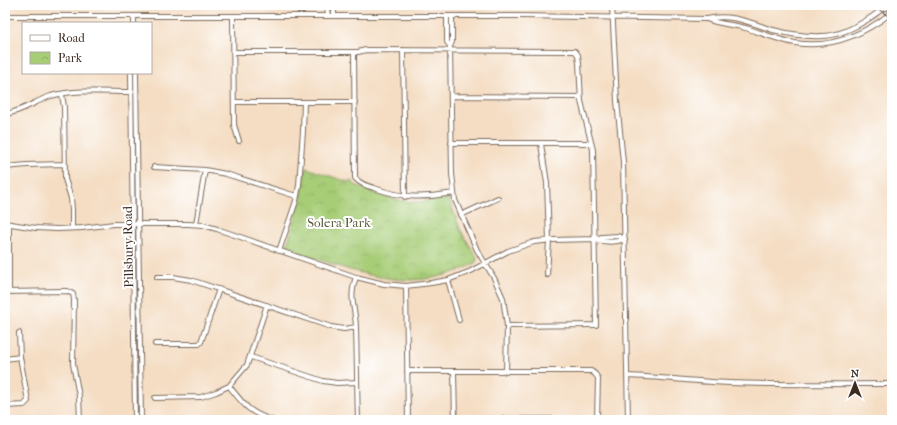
<svg xmlns="http://www.w3.org/2000/svg" width="897" height="425" viewBox="0 0 897 425" font-family="'IM FELL French Canon',serif">
	<defs>
		<pattern id="park-crowns" width="20" height="18" patternUnits="userSpaceOnUse"><rect width="20" height="18" fill="#a7cd77"/><path d="M2 6a3 3 0 1 1 6 0M12 15a3 3 0 1 1 6 0" fill="none" stroke="#91b066"/></pattern>
	</defs>
	<rect width="100%" height="100%" fill="#fff"/>
	<filter id="ink" filterUnits="userSpaceOnUse"><feTurbulence type="fractalNoise" baseFrequency=".025" numOctaves="2"/><feDisplacementMap in="SourceGraphic" scale="8" xChannelSelector="R" yChannelSelector="G"/><feConvolveMatrix kernelMatrix="1 2 1 2 8 2 1 2 1" color-interpolation-filters="sRGB"/></filter>
	<filter id="wash" filterUnits="userSpaceOnUse"><feTurbulence type="fractalNoise" baseFrequency=".012" numOctaves="4" result="noise"/><feDisplacementMap in="SourceGraphic" scale="16" xChannelSelector="R" yChannelSelector="G"/><feGaussianBlur stdDeviation="0.9" result="paint"/><feColorMatrix in="noise" values="0 0 0 0 0 0 0 0 0 0 0 0 0 0 0 0 0 1.4 0 .05"/><feComposite in="paint" operator="in"/></filter>
	<g filter="url(#wash)">
		<rect width="100%" height="100%" fill="#f4ddc3"/>
		<path fill="url(#park-crowns)" stroke="#717c4a" d="M306,168L348,182L352,181L355,185C374,193 393,201 415,202C425,202 440,197 449,199L460,229L477,258L476,262C470,267 460,270 452,273C396,292 342,267 289,249L287,245L301,200Z"/>
	</g>
	<g filter="url(#ink)">
		<g fill="none" stroke-linecap="round" stroke-linejoin="round">
			<defs>
				<path id="minor" d="M327,5L328,16
					M334,5V16
					M612,5L617,101L623,162L628,420
					M5,16H519L707,19C730,13 751,23 773,30C789,34 805,37 822,36C839,36 856,27 870,18C878,13 882,7 891,7
					M447,16V42L450,46
					M452,16V42L450,46L452,174L455,200L477,250L494,278L503,298L507,326L506,372
					M233,17L234,125L239,141
					M707,19C720,25 735,24 749,29C764,34 779,40 795,43C832,49 863,35 891,13V7
					M134,23V16
					M403,50L405,197
					M233,52H358L366,50L575,51L578,55L579,63L581,101L593,150L596,325L507,326
					M354,52L355,178C360,184 367,186 374,188C405,199 422,198 454,193
					M131,73L135,420
					M136,73L141,420
					M62,94L64,107L65,179L71,198L72,210V228
					M451,96L581,97
					M234,102H355
					M5,114C22,112 35,101 51,96C77,89 106,92 132,92
					M451,143H591
					M541,144L547,183L549,240L547,275
					M5,167L27,165L65,164
					M154,167L205,170
					M461,215L498,198
					M5,223L36,228L57,229L82,228L114,224H188L203,225L217,229L356,277L384,284L406,286L431,283L448,280L471,271L508,251L534,242L553,240L595,239L602,237L618,236L625,239
					M9,224V292
					M196,224L205,170L226,174L296,196
					M595,239C606,243 615,243 625,239
					M279,251L296,201L299,185L303,131L304,102
					M157,277H173L191,280L331,327L344,329L356,327
					M356,277C348,300 356,308 356,329C357,360 357,390 358,420
					M448,280L459,320
					M406,286L408,420
					M5,292L67,291L73,294L74,300L73,364L79,396L80,420
					M267,305L247,365L229,386C244,405 249,413 272,420
					M155,344H199L201,342L219,289
					M251,357L323,381L337,383L357,382
					M5,359L20,357
					M407,371H591L595,374L598,378L597,420
					M454,372L455,420
					M627,376C662,377 696,382 730,383C784,385 838,384 892,384
					M155,398L201,397L216,392L229,386
					M5,406L24,405L28,401L20,357L19,333
					M455,419H597"/>
			</defs>
			<use href="#minor" stroke="#7c6958" stroke-width="6"/>
			<use href="#minor" stroke="#fff" stroke-width="4"/>
			<path stroke="#3b2a1e" stroke-width="1" d="M873,5L892,19"/>
		</g>
	</g>
	<g text-anchor="middle" dominant-baseline="central" stroke-width="4" stroke-linejoin="round" paint-order="stroke">
		<g font-size="13" fill="#5b5b39" stroke="#fff">
			<text x="339" y="222">Solera Park</text>
		</g>
		<g font-size="13" fill="#3b2a1e" stroke="#fff">
			<text transform="translate(128 247) rotate(-91)">Pillsbury Road</text>
		</g>
	</g>
	<rect width="897" height="425" fill="none" stroke="#fff" stroke-width="20"/>
	<rect x="22" y="22" width="130" height="52" fill="#ffffff" stroke="#b1aaa5"/>
	<rect x="30" y="35" width="20" height="6" fill="#ffffff" stroke="#b1aaa5"/>
	<text x="58" y="42" font-size="12" fill="#3b2a1e">Road</text>
	<rect x="30" y="52" width="20" height="12" fill="url(#park-crowns)" stroke="#b1aaa5"/>
	<text x="58" y="62" font-size="12" fill="#3b2a1e">Park</text>
	<g transform="translate(855 383)" stroke="#ffffff" stroke-width="3" paint-order="stroke">
	<path d="M0-3L7 15L0 10L-7 15Z" fill="#3b2a1e"/>
	<text y="-6" font-size="11" font-weight="bold" text-anchor="middle" fill="#3b2a1e">N</text>
	</g>
</svg>
